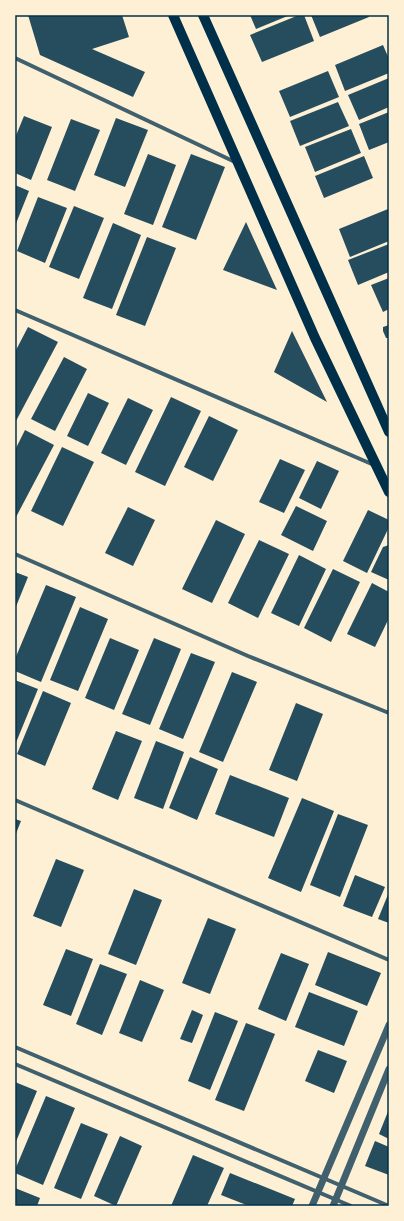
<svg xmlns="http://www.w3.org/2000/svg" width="404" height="1221" viewBox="0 0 404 1221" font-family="'Libre Baskerville',serif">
	<rect width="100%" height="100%" fill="#fdf0d5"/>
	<path fill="#264d5e" d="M28,15H122L129,37L92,49L145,72L133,97L40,55Z
		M250,15H290L256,29Z
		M299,15H304L314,41L262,62L250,35Z
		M311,15H368L369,17L320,37Z
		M383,45L389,59V73L345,91L335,65Z
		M328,71L339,97L290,117L279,91Z
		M389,78V107L359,120L348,95Z
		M338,102L349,126L300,146L290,121Z
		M389,112V142L369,150L359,124Z
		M24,116L52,127L31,180L15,173V138Z
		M116,118L148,130L125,187L94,175Z
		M71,119L100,130L75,191L47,180Z
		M351,129L361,153L315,172L305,147Z
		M148,154L176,165L153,225L124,214Z
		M191,154L225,167L196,240L162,227Z
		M364,156L373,178L324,198L315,176Z
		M15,185L29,191L15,226Z
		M38,197L67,208L45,263L17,251Z
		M74,206L104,218L79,279L49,267Z
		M388,209L389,241L350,257L339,229Z
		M246,222L277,290L223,270Z
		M113,223L141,235L112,309L83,298Z
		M147,237L176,248L145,326L116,315Z
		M389,244V272L358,285L348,260Z
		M389,278V309L383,312L371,285Z
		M389,325V341L388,338H386L383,331V327Z
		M28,327L58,342L16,421L15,352Z
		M292,331L327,402L274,372Z
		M64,357L87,369L55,431L31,419Z
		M88,393L109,403L88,446L67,436Z
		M171,397L201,411L165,486L135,472Z
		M128,398L153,410L126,465L101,453Z
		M209,416L238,430L213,481L184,467Z
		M25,430L54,445L15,519V450Z
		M62,447L94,462L63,526L31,511Z
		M280,459L305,470L284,513L259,502Z
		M317,461L339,471L321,509L299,498Z
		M296,506L327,521L313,551L281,535Z
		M128,507L155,520L133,566L105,553Z
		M368,510L389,520V527L367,573L343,561Z
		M216,520L245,534L212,603L182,589Z
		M259,540L289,554L258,618L228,603Z
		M389,545V580L371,572L383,547Z
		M299,555L326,569L299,626L271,613Z
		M333,569L360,582L331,642L304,628Z
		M15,572L28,577L15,609Z
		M372,583L389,592V618L375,647L347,634Z
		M46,585L76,597L41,682L15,671V659Z
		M80,607L108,619L78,691L50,680Z
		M110,638L139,650L114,710L85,698Z
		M154,638L181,649L150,725L122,714Z
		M191,653L215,662L183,739L159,729Z
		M232,672L257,682L223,762L199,752Z
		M15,680L38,689L15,745Z
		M43,691L71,703L45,766L17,754Z
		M296,703L323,714L297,781L269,770Z
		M116,731L142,741L118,800L92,789Z
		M156,741L184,752L163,809L134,798Z
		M190,757L218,769L197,820L169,808Z
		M230,775L289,798L274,837L215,814Z
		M302,798L334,811L301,892L268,878Z
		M338,814L368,825L340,897L310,885Z
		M15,819L21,821L15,836Z
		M56,859L84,870L61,927L33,916Z
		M355,875L385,887L372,917L343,906Z
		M134,889L162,900L136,965L108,954Z
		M389,892V923L378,919Z
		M208,918L236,929L210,994L182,983Z
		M66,949L93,959L71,1016L43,1005Z
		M328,952L381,973L367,1006L315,985Z
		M281,953L309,964L286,1021L258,1009Z
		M100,964L127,974L102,1035L76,1024Z
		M140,980L164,990L142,1042L119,1033Z
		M309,992L358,1011L344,1046L295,1027Z
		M192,1010L203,1015L192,1043L180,1039Z
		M215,1012L238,1021L210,1090L188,1081Z
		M246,1023L275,1034L244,1111L215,1100Z
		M318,1050L347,1061L334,1093L305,1081Z
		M15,1082L37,1091L15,1144Z
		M46,1096L75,1108L43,1185L15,1173V1170Z
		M389,1109V1139L379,1134Z
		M81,1123L108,1134L81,1199L54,1188Z
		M120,1136L142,1146L116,1206L94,1196Z
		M375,1141L389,1147V1175L365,1166Z
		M193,1155L224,1168L207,1206H171Z
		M230,1173L295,1199L292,1206H249L221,1195Z
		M15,1188L40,1198L37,1206H15Z"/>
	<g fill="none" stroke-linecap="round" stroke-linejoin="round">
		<path stroke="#3f606c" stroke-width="4" d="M15,58L235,162
			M15,310L374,465
			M15,554L248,656L389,713
			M15,800L389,960
			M15,1047L389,1206
			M15,1064L351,1206"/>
		<path stroke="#3f606c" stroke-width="7" d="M312,1206L389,1025
			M333,1206L389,1069"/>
		<path stroke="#003049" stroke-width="10" d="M173,15L315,338L389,492
			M203,15L389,432"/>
	</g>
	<rect width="404" height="1221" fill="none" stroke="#fdf0d5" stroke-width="32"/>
	<rect x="16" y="16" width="372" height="1189" fill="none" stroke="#003049" stroke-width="1.5"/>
</svg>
